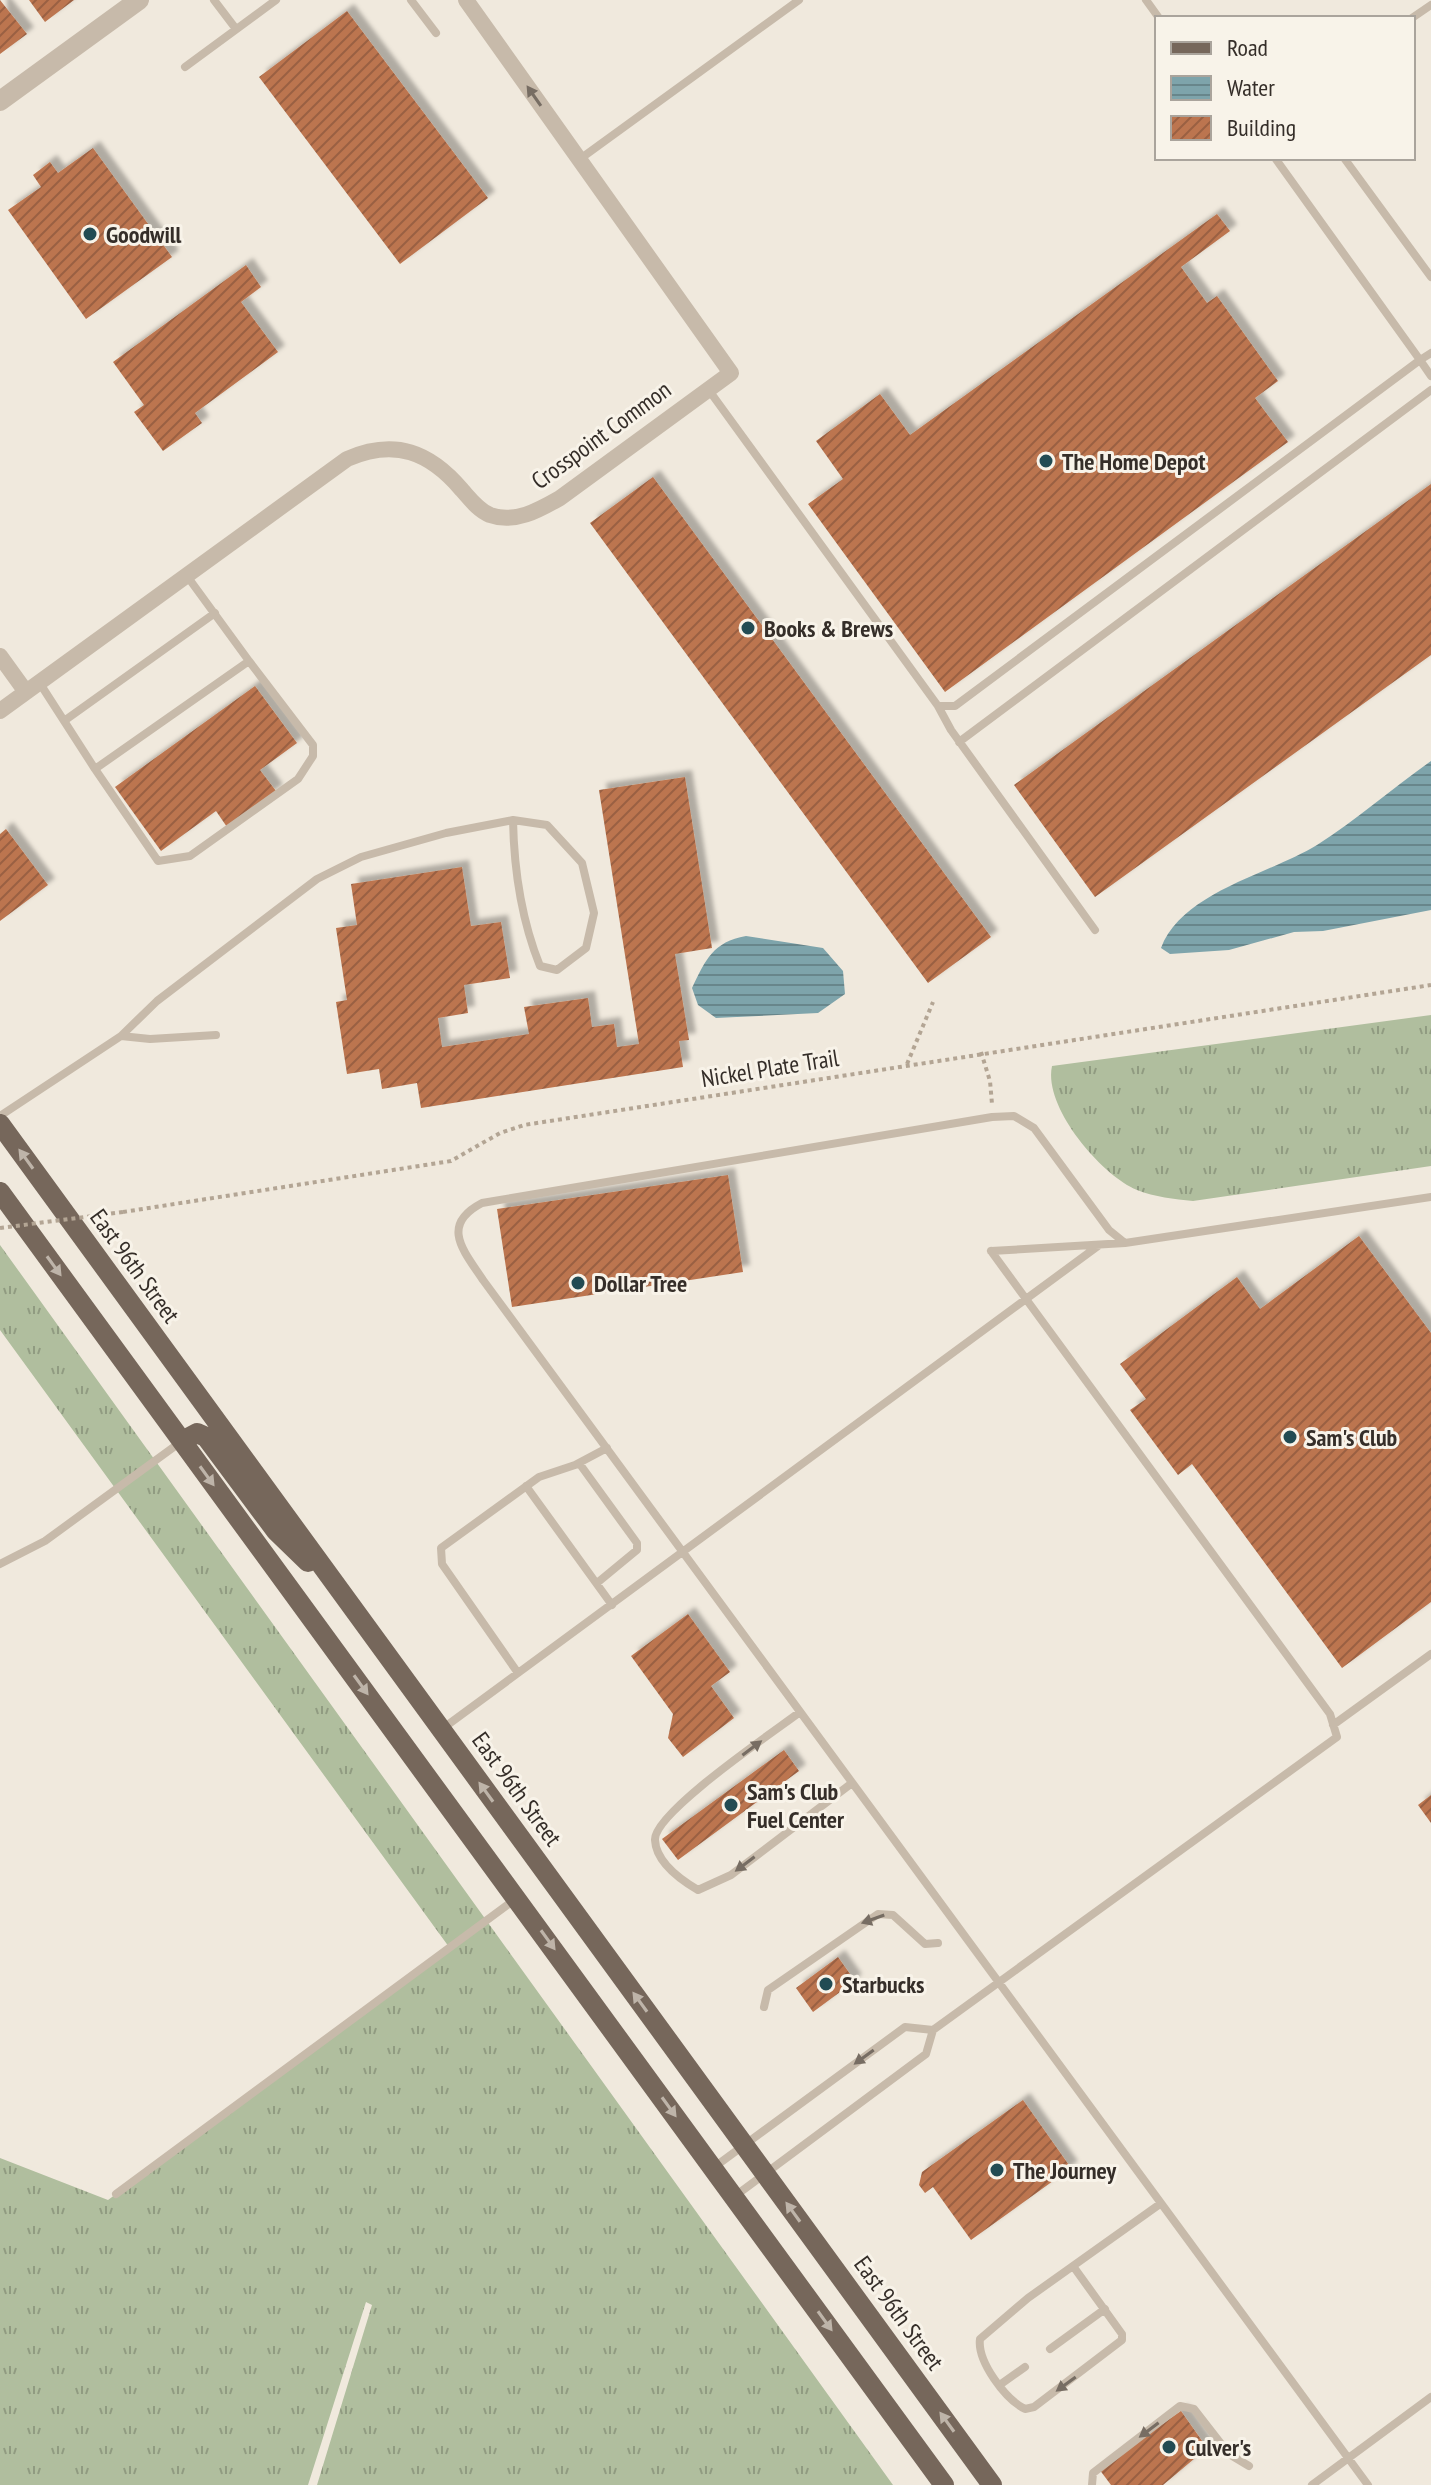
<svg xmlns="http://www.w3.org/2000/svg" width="1431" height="2485" viewBox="0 0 1431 2485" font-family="'PT Sans Narrow',sans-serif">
	<defs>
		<pattern id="grass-tufts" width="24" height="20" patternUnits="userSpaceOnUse" patternTransform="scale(2)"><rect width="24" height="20" fill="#b0be9e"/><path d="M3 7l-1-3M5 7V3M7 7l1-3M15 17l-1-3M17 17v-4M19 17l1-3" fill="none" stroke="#909b81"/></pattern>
		<pattern id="water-rules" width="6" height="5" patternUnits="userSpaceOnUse" patternTransform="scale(2)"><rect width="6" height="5" fill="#7ea4ab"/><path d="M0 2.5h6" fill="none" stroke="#68868b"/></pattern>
		<pattern id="building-hatch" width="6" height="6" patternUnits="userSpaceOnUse" patternTransform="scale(2)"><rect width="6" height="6" fill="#bc754f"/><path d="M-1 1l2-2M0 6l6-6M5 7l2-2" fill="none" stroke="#9a6042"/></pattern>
		<filter id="shadow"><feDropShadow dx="7" dy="-7" stdDeviation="2" flood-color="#0004"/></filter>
	</defs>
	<rect width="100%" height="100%" fill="#f0e9dd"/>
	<path fill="url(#grass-tufts)" d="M1431,1015V1166L1193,1201C1174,1199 1155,1197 1137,1190C1101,1175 1043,1107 1052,1066Z
		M0,1245L893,2485H317L372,2305L366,2302L308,2485H0V2158L108,2200L449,1947L0,1330Z"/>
	<path fill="url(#water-rules)" d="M1431,761V910L1323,931L1294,932L1229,950L1170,954L1161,948C1182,892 1270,874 1317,845C1356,820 1393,788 1431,761Z
		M746,936L823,948L843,971L845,994L818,1013L716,1018L698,1005L692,988C706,959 713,942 746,936Z"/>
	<path fill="url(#building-hatch)" filter="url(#shadow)" d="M0,0L27,34L0,54Z
		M29,0H74L45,22Z
		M347,11L488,198L400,264L259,77Z
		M93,148L172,257L86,319L8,210L41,187L33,175L50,162L58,173Z
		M1217,214L1230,231L1181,267L1207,303L1217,296L1278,381L1255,398L1288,442L945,692L808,504L843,479L816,441L880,394L910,435Z
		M246,265L261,287L241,302L278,352L195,413L202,423L163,451L134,412L144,405L113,362Z
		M653,477L991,937L928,983L590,523Z
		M1431,484V655L1095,897L1014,785Z
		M255,686L297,743L260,770L276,791L227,827L216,811L161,851L115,787Z
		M685,777L712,948L675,954L689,1040L679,1041L683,1067L421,1108L417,1083L382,1089L379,1069L347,1074L336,1002L347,1000L336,928L357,925L351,884L462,867L471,926L501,922L510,978L464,985L468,1013L438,1018L442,1047L529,1034L524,1007L588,998L592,1027L614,1024L617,1047L639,1044L599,790Z
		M6,829L48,885L0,921V834Z
		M728,1175L743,1272L512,1307L497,1209Z
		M1359,1236L1431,1333V1602L1342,1668L1192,1464L1178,1475L1130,1410L1146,1399L1120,1364L1237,1277L1260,1309Z
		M688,1614L730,1672L711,1686L734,1718L683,1757L668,1738L673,1714L631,1656Z
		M784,1750L799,1771L678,1860L662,1839Z
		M1431,1795V1823L1418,1805Z
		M838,1957L855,1981L813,2012L796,1988Z
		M1023,2100L1071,2168L971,2240L933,2187L925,2193L919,2185L922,2172Z
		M1181,2411L1207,2448L1163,2485H1111L1099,2469Z"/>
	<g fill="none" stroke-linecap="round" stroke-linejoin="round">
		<path stroke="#b3a594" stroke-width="4" stroke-dasharray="4 4" stroke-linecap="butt" d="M981,1052L990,1081L992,1104
			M907,1064L933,1002
			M123,1212L451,1161L500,1133L524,1125L1431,985"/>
		<path stroke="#c7baaa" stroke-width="8" d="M214,0L236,29
			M411,0L436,33
			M1146,0L1159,18
			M1412,18L1431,5
			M185,67L276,0
			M1344,158L1431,277
			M580,159L799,0
			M1431,353L1420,360L1431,376
			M708,389L938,706H955L1420,360L1275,158
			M39,682L95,769L249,661L187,576
			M938,706L951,730L1095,930
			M64,721L215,613
			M959,742L1431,390
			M95,769L158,861L190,856L298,779L313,756V745L249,661
			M121,1036L157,1001L317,879L361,857L446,833L513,820L547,825L582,863L594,913L586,948L557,970L540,966C521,919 514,870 513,820
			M0,1116L121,1036L150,1039L216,1035
			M991,1251L1026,1299L1098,1246
			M991,1251L1125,1243
			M579,1463L637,1543V1550L597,1583
			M526,1486L612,1605
			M0,1564L45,1541L182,1441
			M518,1673L442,1564L441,1548L539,1477L575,1465L607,1448
			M800,1712C775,1731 653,1813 655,1840C656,1862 681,1880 698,1890L731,1875L852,1783
			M1333,1725L1431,1654
			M442,1729L1026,1299L1330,1714L1337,1737L933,2030L926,2054L735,2196
			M764,2007L768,1990L878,1914L893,1915L925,1944L938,1943
			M713,2168L905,2027L933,2030
			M116,2194L514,1900
			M1073,2266L1122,2334V2340L1034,2407L1025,2409C1005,2399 977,2361 980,2339L1028,2298L1160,2204
			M1050,2349L1105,2309
			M1001,2384L1025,2367
			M1092,2485L1093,2473L1180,2406L1194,2409L1229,2454L1249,2466
			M1312,2485L1431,2397
			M1368,2485L483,1280C463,1250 440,1225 482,1203L992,1117L1014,1116L1034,1128L1109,1230L1125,1243L1431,1197"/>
		<path stroke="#c7baaa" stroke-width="16" d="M0,656L26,692
			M0,711L347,459C395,438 430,452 462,490C470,499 478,510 490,515C515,524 539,510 560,498L731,373L466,0"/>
		<path stroke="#c7baaa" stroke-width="20" d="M0,101L139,0"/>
		<path stroke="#76675b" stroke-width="20" d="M0,1124L992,2485
			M0,1192L944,2485
			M182,1441L197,1433L206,1437L276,1531L308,1562"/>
		<path stroke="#b3a594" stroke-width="4" stroke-dasharray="4 4" stroke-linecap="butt" d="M0,1228L123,1212"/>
	</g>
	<defs><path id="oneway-solid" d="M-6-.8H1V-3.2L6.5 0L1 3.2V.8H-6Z" transform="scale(2)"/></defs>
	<g fill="#776d63">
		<use href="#oneway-solid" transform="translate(534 96) rotate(-125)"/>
		<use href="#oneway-solid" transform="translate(752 1748) rotate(-37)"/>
		<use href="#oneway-solid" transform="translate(745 1864) rotate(143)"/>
		<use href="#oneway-solid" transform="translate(873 1919) rotate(160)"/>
		<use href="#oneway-solid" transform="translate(864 2057) rotate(144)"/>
		<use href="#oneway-solid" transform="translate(1066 2384) rotate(144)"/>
		<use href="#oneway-solid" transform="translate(1149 2430) rotate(143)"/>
	</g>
	<g fill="#beb4a9">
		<use href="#oneway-solid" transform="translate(26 1159) rotate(-126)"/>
		<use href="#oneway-solid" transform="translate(54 1266) rotate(54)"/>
		<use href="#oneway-solid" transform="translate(207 1476) rotate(54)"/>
		<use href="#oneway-solid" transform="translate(361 1685) rotate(54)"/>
		<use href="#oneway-solid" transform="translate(486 1792) rotate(-126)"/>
		<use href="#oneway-solid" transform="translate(548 1940) rotate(54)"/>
		<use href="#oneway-solid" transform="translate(640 2002) rotate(-126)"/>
		<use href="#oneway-solid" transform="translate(669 2107) rotate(54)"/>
		<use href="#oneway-solid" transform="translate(793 2212) rotate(-126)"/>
		<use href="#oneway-solid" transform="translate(825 2321) rotate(54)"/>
		<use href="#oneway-solid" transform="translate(947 2422) rotate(-126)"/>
	</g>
	<g fill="#224b53" stroke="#f8f3e9" stroke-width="3">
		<circle cx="90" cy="234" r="8"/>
		<circle cx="1046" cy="461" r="8"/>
		<circle cx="748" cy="628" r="8"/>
		<circle cx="578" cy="1283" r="8"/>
		<circle cx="1290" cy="1437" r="8"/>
		<circle cx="731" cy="1805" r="8"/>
		<circle cx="826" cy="1984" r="8"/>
		<circle cx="997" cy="2170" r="8"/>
		<circle cx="1169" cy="2447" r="8"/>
	</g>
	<g text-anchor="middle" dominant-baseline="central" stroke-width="6" stroke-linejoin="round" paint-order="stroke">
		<g font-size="24" font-weight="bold" fill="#352e29" stroke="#f8f3e9" text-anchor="start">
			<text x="106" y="234">Goodwill</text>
			<text x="1062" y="461">The Home Depot</text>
			<text x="764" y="628">Books &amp; Brews</text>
			<text x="594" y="1283">Dollar Tree</text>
			<text x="1306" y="1437">Sam's Club</text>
			<text x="747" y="1791">Sam's Club<tspan x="747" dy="28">Fuel Center</tspan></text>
			<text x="842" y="1984">Starbucks</text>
			<text x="1013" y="2170">The Journey</text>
			<text x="1185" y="2447">Culver's</text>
		</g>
		<g font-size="24" fill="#352e29" stroke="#f8f3e9">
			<text transform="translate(601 435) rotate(-36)">Crosspoint Common</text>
			<text transform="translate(770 1068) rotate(-9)">Nickel Plate Trail</text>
			<text transform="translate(135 1266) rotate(54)">East 96th Street</text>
			<text transform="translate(517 1789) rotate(54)">East 96th Street</text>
			<text transform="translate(899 2313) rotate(54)">East 96th Street</text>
		</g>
	</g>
	<rect x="1155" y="16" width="260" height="144" fill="#f8f3e9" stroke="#aaa49c" stroke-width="2"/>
	<rect x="1171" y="42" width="40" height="12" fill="#76675b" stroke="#aaa49c" stroke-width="2"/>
	<text x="1227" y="56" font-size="24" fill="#352e29">Road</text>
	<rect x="1171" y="76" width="40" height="24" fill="url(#water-rules)" stroke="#aaa49c" stroke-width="2"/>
	<text x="1227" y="96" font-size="24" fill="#352e29">Water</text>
	<rect x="1171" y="116" width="40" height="24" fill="url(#building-hatch)" stroke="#aaa49c" stroke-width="2"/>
	<text x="1227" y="136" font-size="24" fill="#352e29">Building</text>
</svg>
